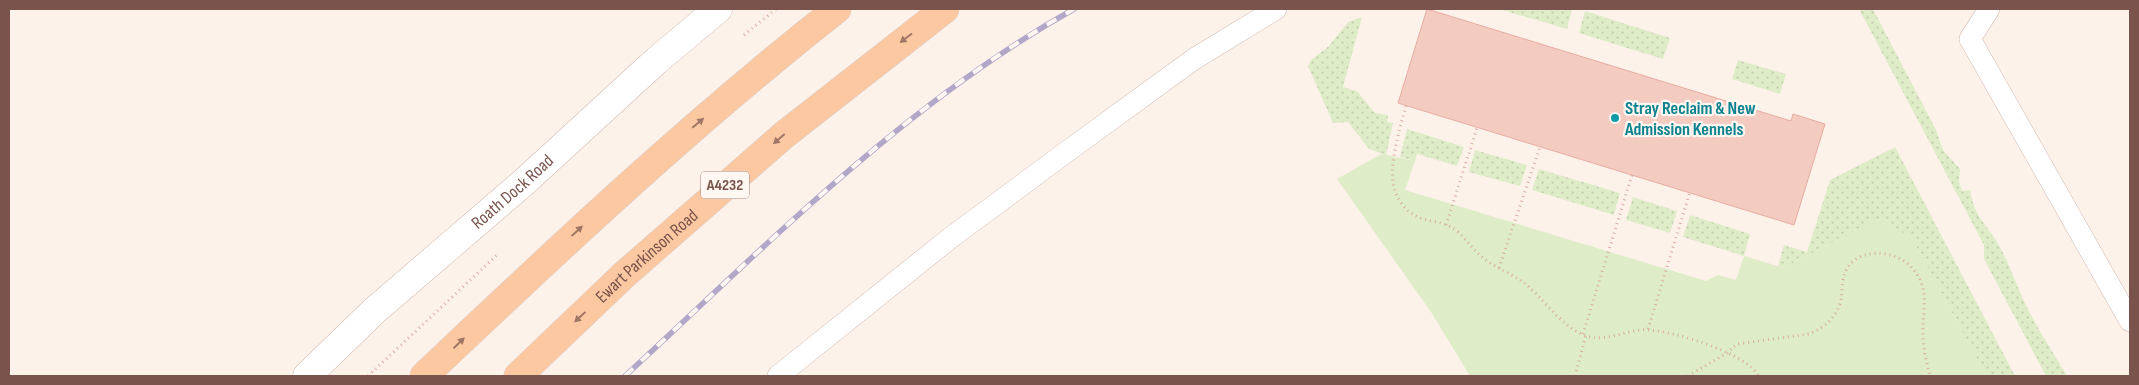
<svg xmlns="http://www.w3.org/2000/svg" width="2139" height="385" viewBox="0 0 2139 385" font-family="'Sofia Sans Condensed',sans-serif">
	<defs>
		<pattern id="grass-dots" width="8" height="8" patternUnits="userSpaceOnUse" patternTransform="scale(1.25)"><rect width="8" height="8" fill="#deecc7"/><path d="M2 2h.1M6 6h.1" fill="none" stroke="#c2ccad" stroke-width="1.8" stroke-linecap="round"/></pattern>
	</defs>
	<rect width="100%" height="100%" fill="#fdf2ea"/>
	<path fill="url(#grass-dots)" d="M1499,9H1572L1567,29Z
		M1859,9H1873L1936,130L1943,150L1960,169L1959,181L1962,191L1970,190C1975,220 1987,223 2000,247C2011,268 2019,292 2030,313C2041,335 2055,355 2067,376H2046L1984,259V245Z
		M1585,11L1670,38L1663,59L1579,33Z
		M1362,17L1343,87L1357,91L1375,113L1388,115L1387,122L1393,123L1386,155L1369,149L1348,122L1333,123L1308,66L1311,60L1329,46L1348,22Z
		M1738,60L1786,74L1780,94L1732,79Z
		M1407,129L1464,147L1457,166L1417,154L1415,161L1400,157Z
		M1895,147L2015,376H1986L1911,237L1877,219L1784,268L1778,266L1784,245L1807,252L1830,180Z
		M1475,150L1527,165L1520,186L1469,172Z
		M1539,169L1620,193L1614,215L1532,190Z
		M1633,197L1677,211L1670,233L1626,220Z
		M1690,215L1750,234L1744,256L1683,237Z"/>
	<path fill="#deecc7" d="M1381,154L1415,161L1405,190L1706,281L1718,275L1736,280L1744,256L1784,268L1877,219L1911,237L1986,376H1470L1431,312L1337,179Z"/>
	<path fill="#f3cbc1" stroke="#e7ada1" d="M1427,9L1791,121L1793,114L1825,124L1794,225L1398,103Z"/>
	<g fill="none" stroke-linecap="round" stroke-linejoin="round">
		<defs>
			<path id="service" d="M1989,9L1970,39L2130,321
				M778,376L949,239L1065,153L1194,59L1276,9"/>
			<g id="minor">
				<path id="s1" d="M307,376L374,311L523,183L656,61L718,9"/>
			</g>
			<g id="primary">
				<path d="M424,376C558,249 692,123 837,9"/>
				<path id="s2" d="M518,376L625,274L784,135L945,9"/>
			</g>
		</defs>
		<use href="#service" stroke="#d3bab1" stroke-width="22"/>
		<use href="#minor" stroke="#d3bab1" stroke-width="29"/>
		<use href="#primary" stroke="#dacfcd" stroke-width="29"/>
		<path stroke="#d9ada3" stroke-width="3" stroke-dasharray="1 4" stroke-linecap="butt" d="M744,35L776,9
			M1406,106C1400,127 1386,173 1396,194C1414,230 1437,214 1458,232C1467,240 1473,250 1482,257C1496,269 1515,274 1529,287C1548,304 1562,327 1586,336C1608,343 1628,328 1649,330C1673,331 1749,354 1758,376
			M1446,225L1477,128
			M1499,268L1540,147
			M1648,329L1690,192
			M1583,334L1632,175
			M368,376L497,255
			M1575,376L1586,335
			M1688,376L1727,353L1737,344L1809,334C1822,329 1834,320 1839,306C1843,298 1841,289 1843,280C1847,255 1873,249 1894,256C1907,261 1918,271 1922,285C1927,301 1922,318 1923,335C1923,349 1927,363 1930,376"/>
		<use href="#service" stroke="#fff" stroke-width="21"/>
		<use href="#minor" stroke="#fff" stroke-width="28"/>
		<use href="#primary" stroke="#fcc8a2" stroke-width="28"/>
		<defs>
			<path id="rail" d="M625,376C767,245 904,104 1074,9"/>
		</defs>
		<use href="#rail" stroke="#b2a7c9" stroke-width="5.5"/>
		<use href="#rail" stroke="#fff7f1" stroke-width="4" stroke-dasharray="11" stroke-linecap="butt"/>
	</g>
	<defs><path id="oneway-solid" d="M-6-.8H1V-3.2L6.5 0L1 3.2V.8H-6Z" transform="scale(1.25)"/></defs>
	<g fill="#a17666">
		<use href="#oneway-solid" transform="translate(906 38) rotate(143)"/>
		<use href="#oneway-solid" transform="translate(698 123) rotate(-40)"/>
		<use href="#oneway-solid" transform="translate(779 139) rotate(139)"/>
		<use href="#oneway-solid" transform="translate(577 231) rotate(-43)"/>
		<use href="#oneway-solid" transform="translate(580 317) rotate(137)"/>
		<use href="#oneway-solid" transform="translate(459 343) rotate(-44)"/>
	</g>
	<circle fill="#0f9aa8" stroke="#fff7f1" stroke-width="2" cx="1615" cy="118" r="5"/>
	<g text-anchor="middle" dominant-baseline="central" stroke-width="4.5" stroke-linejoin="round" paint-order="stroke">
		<rect fill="#fff7f1" stroke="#a2847e" stroke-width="1" x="701" y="171.5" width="48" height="27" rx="4"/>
		<g font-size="16" font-weight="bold" fill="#7a534c">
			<text x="725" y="185">A4232</text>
		</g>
		<g font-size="18" font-weight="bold" fill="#0d838f" stroke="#fff7f1" text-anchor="start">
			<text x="1625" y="108">Stray Reclaim &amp; New<tspan x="1625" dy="21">Admission Kennels</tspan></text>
		</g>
		<g font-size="18" fill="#7a534c" stroke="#fff7f1">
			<text stroke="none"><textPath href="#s1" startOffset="276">Roath Dock Road</textPath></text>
			<text stroke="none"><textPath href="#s2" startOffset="176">Ewart Parkinson Road</textPath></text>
		</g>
	</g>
	<rect width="2139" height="385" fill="none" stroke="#7a534c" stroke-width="20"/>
</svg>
